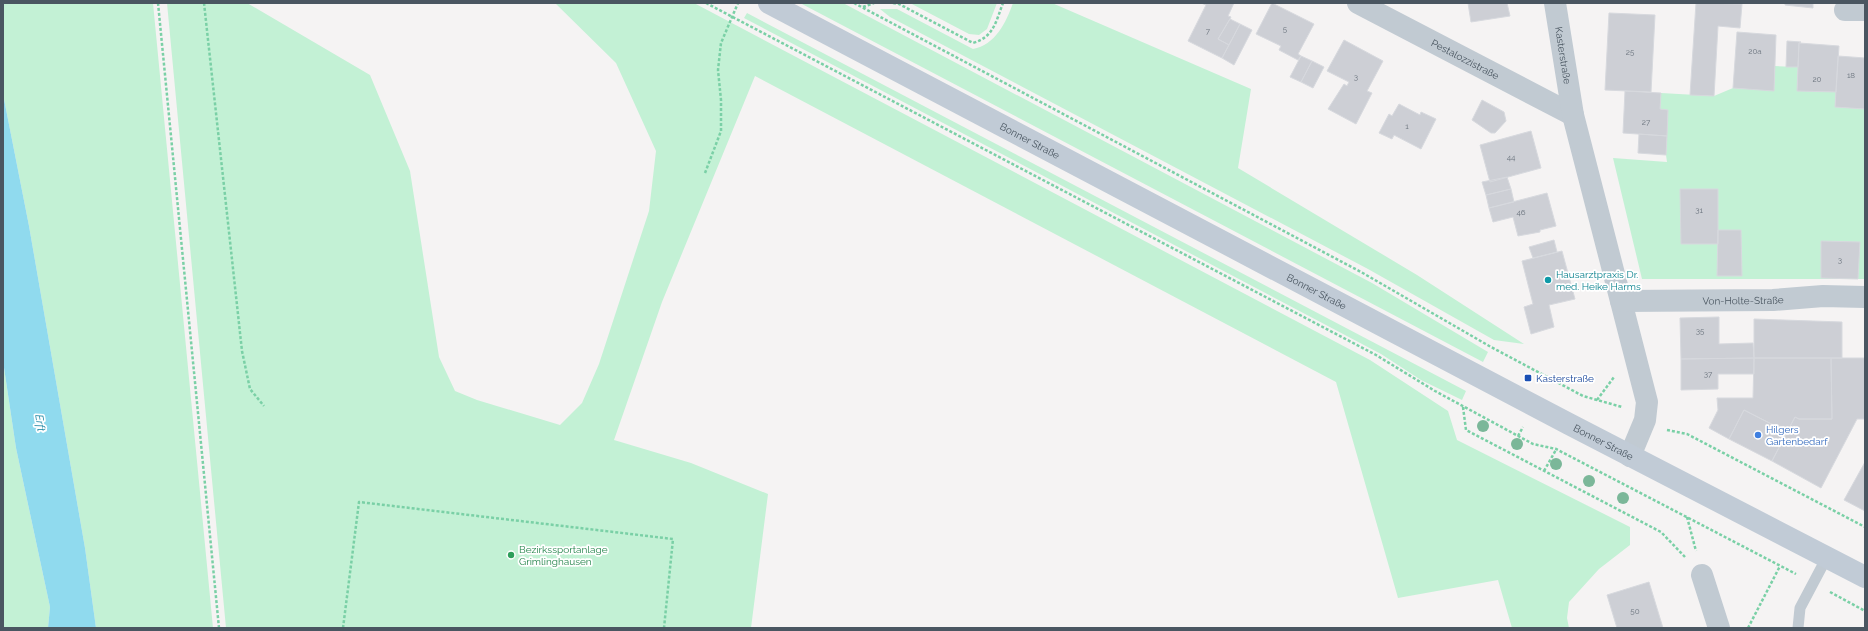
<svg xmlns="http://www.w3.org/2000/svg" width="1868" height="631" viewBox="0 0 1868 631" font-family="Raleway,sans-serif">
	<rect width="100%" height="100%" fill="#f5f3f3"/>
	<path fill="#c3f1d5" d="M3,3H153L213,628H96L85,548L29,226L3,94Z
		M167,3H247L370,75L410,171L439,357L455,391L477,400L560,425L582,403L599,364L649,211L656,151L616,63L555,3H694L1370,360L1448,411L1457,440L1630,527V545L1599,569L1569,602L1567,618L1569,628H1512L1498,580L1398,598L1336,382L755,76L662,302L614,440L691,463L768,494L751,628H226Z
		M800,3H843L1372,283L1488,352L1483,362Z
		M910,3H997L987,29L979,35L969,34Z
		M1013,3H1052L1251,89L1238,168L1417,275L1524,344L1494,340L1368,269L890,17L880,9H897L973,49C995,45 1006,23 1013,3Z
		M747,13L1466,391L1462,400L1421,380L1381,354L744,18Z
		M1775,66L1798,67L1797,90L1836,92L1835,107L1865,109V279H1642L1613,158L1667,162L1666,155L1668,110L1660,109L1661,93L1714,96L1733,88L1774,90Z
		M3,361L16,448L50,607L48,628H3Z"/>
	<path fill="#90daee" d="M3,94L29,226L85,548L96,628H48L50,607L16,448L3,361Z"/>
	<path fill="#cdcfd5" stroke="#d7d9de" d="M1201,3H1234L1228,16L1231,17L1218,39L1229,45L1222,58L1188,41L1206,5Z
		M1272,3L1314,24L1298,54L1301,56L1298,60L1279,50L1281,46L1256,34Z
		M1468,3H1507L1510,16L1471,22Z
		M1696,3L1742,4L1740,28L1718,26L1714,96L1690,95Z
		M1785,3H1813V8L1785,5Z
		M1609,13L1655,15L1651,92L1605,90Z
		M1230,19L1240,24L1229,45L1218,39Z
		M1240,24L1252,30L1234,65L1222,58Z
		M1737,32L1776,35L1774,91L1733,88Z
		M1344,40L1383,61L1367,91L1372,93L1356,124L1328,109L1344,84L1347,86L1349,82L1327,71Z
		M1787,41L1801,42L1799,43L1798,67H1786Z
		M1799,43L1839,46L1836,92L1797,91Z
		M1301,56L1312,61L1301,82L1290,77Z
		M1838,56L1865,58V109L1835,107Z
		M1312,61L1324,67L1313,88L1301,82Z
		M1625,91L1661,93L1660,109L1668,110L1667,136L1623,133Z
		M1482,100L1504,112L1506,121L1495,133H1491L1472,120Z
		M1399,104L1420,115L1421,112L1436,119L1421,149L1394,135L1392,139L1379,133L1389,114L1392,116Z
		M1531,131L1541,168L1490,182L1480,145Z
		M1639,134L1667,136L1666,155L1638,153Z
		M1507,177L1511,189L1486,195L1482,182Z
		M1511,189L1514,202L1489,208L1486,195Z
		M1680,189H1718V244H1681Z
		M1547,193L1556,226L1540,230V232L1518,236L1513,217L1493,222L1489,208Z
		M1718,230H1741L1742,276H1717Z
		M1554,240L1557,252L1533,258L1529,247Z
		M1821,241L1860,242L1858,279L1821,278Z
		M1562,251L1575,299L1549,305L1554,327L1531,334L1524,307L1533,304L1522,261Z
		M1719,317V344L1753,343L1754,358L1681,359L1680,318Z
		M1754,319L1842,322V358H1754Z
		M1754,358V374H1718V389L1681,390V359Z
		M1754,358H1831L1832,419H1799L1795,417L1787,432L1744,410L1729,439L1709,428L1718,410L1717,398H1753Z
		M1831,358H1865V419H1857L1821,488L1772,461L1795,417L1799,419H1832Z
		M1744,410L1787,432L1772,461L1729,439Z
		M1865,462V511L1844,500Z
		M1649,582L1663,628H1617L1607,595Z"/>
	<g fill="none" stroke-linecap="round" stroke-linejoin="round">
		<path stroke="#7ad0a6" stroke-width="2.5" stroke-dasharray="3 2" stroke-linecap="butt" d="M158,3L219,628
			M204,3L242,351L250,389L264,406
			M706,3L1376,355L1435,391L1533,444L1556,449L1796,574
			M854,3L1361,272L1491,347L1583,396L1622,407
			M893,3L899,4L973,43C994,37 996,21 1003,3
			M863,7L874,3
			M705,173L721,131V100L718,70L721,43L738,3
			M1597,400L1614,377
			M1463,407L1466,430L1661,532L1685,557
			M1667,430L1687,434L1865,527
			M1518,436L1523,427
			M1544,471L1557,448
			M1687,517L1696,551
			M1830,592L1865,611
			M343,628L359,502L673,539L664,628
			M1748,628L1780,566"/>
		<path stroke="#c1cad2" stroke-width="11" d="M1798,628L1800,608L1827,557"/>
		<g stroke="#c1cad2" stroke-width="22">
			<path id="s1" d="M1358,3L1573,115"/>
			<path id="s2" d="M1555,3L1573,115L1647,402L1645,420L1630,456"/>
			<path d="M1845,10H1865"/>
			<path id="s3" d="M1621,301L1773,300L1823,296L1865,297"/>
			<path d="M1702,575L1719,628"/>
		</g>
		<path stroke="#c1cbd6" stroke-width="22" id="s4" d="M769,3L1569,424L1865,577"/>
	</g>
	<g fill="#7bb799">
		<circle cx="1483" cy="426" r="6"/>
		<circle cx="1517" cy="444" r="6"/>
		<circle cx="1556" cy="464" r="6"/>
		<circle cx="1589" cy="481" r="6"/>
		<circle cx="1623" cy="498" r="6"/>
	</g>
	<circle fill="#0f9aa8" stroke="#fff" stroke-width="1.5" cx="1548" cy="280" r="4"/>
	<rect fill="#1a4fb4" stroke="#fff" stroke-width="1.5" x="1524" y="374" width="8" height="8" rx="2"/>
	<circle fill="#3f7fe0" stroke="#fff" stroke-width="1.5" cx="1758" cy="435" r="4"/>
	<circle fill="#2e9e5b" stroke="#fff" stroke-width="1.5" cx="511" cy="555" r="4"/>
	<g text-anchor="middle" dominant-baseline="central" stroke-width="3.5" stroke-linejoin="round" paint-order="stroke">
		<g font-size="8" fill="#6b747e">
			<text x="1285" y="29">5</text>
			<text x="1208" y="31">7</text>
			<text x="1755" y="51">20a</text>
			<text x="1630" y="52">25</text>
			<text x="1851" y="75">18</text>
			<text x="1356" y="77">3</text>
			<text x="1817" y="79">20</text>
			<text x="1646" y="122">27</text>
			<text x="1407" y="126">1</text>
			<text x="1511" y="157">44</text>
			<text x="1699" y="210">31</text>
			<text x="1521" y="212">46</text>
			<text x="1840" y="260">3</text>
			<text x="1700" y="331">35</text>
			<text x="1708" y="374">37</text>
			<text x="1635" y="611">50</text>
		</g>
		<g font-size="10" fill="#4a5661" stroke="#fff">
			<text stroke="none"><textPath href="#s2" startOffset="53">Kasterstraße</textPath></text>
			<text stroke="none"><textPath href="#s1" startOffset="121">Pestalozzistraße</textPath></text>
			<text stroke="none"><textPath href="#s4" startOffset="295">Bonner Straße</textPath></text>
			<text stroke="none"><textPath href="#s4" startOffset="619">Bonner Straße</textPath></text>
			<text stroke="none"><textPath href="#s3" startOffset="122">Von-Holte-Straße</textPath></text>
			<text stroke="none"><textPath href="#s4" startOffset="943">Bonner Straße</textPath></text>
		</g>
		<g font-size="10" fill="#0d838f" stroke="#fff" text-anchor="start">
			<text x="1556" y="274">Hausarztpraxis Dr.<tspan x="1556" dy="12">med. Heike Harms</tspan></text>
		</g>
		<g font-size="10" fill="#164399" stroke="#fff" text-anchor="start">
			<text x="1536" y="378">Kasterstraße</text>
		</g>
		<g font-size="10" fill="#366cbe" stroke="#fff" text-anchor="start">
			<text x="1766" y="429">Hilgers<tspan x="1766" dy="12">Gartenbedarf</tspan></text>
		</g>
		<g font-size="10" fill="#27864d" stroke="#fff" text-anchor="start">
			<text x="519" y="549">Bezirkssportanlage<tspan x="519" dy="12">Grimlinghausen</tspan></text>
		</g>
		<g font-size="11" font-style="italic" fill="#0c7c9b" stroke="#fff">
			<text transform="translate(40 423) rotate(81)">Erft</text>
		</g>
	</g>
	<rect width="1868" height="631" fill="none" stroke="#4a5661" stroke-width="8"/>
</svg>
